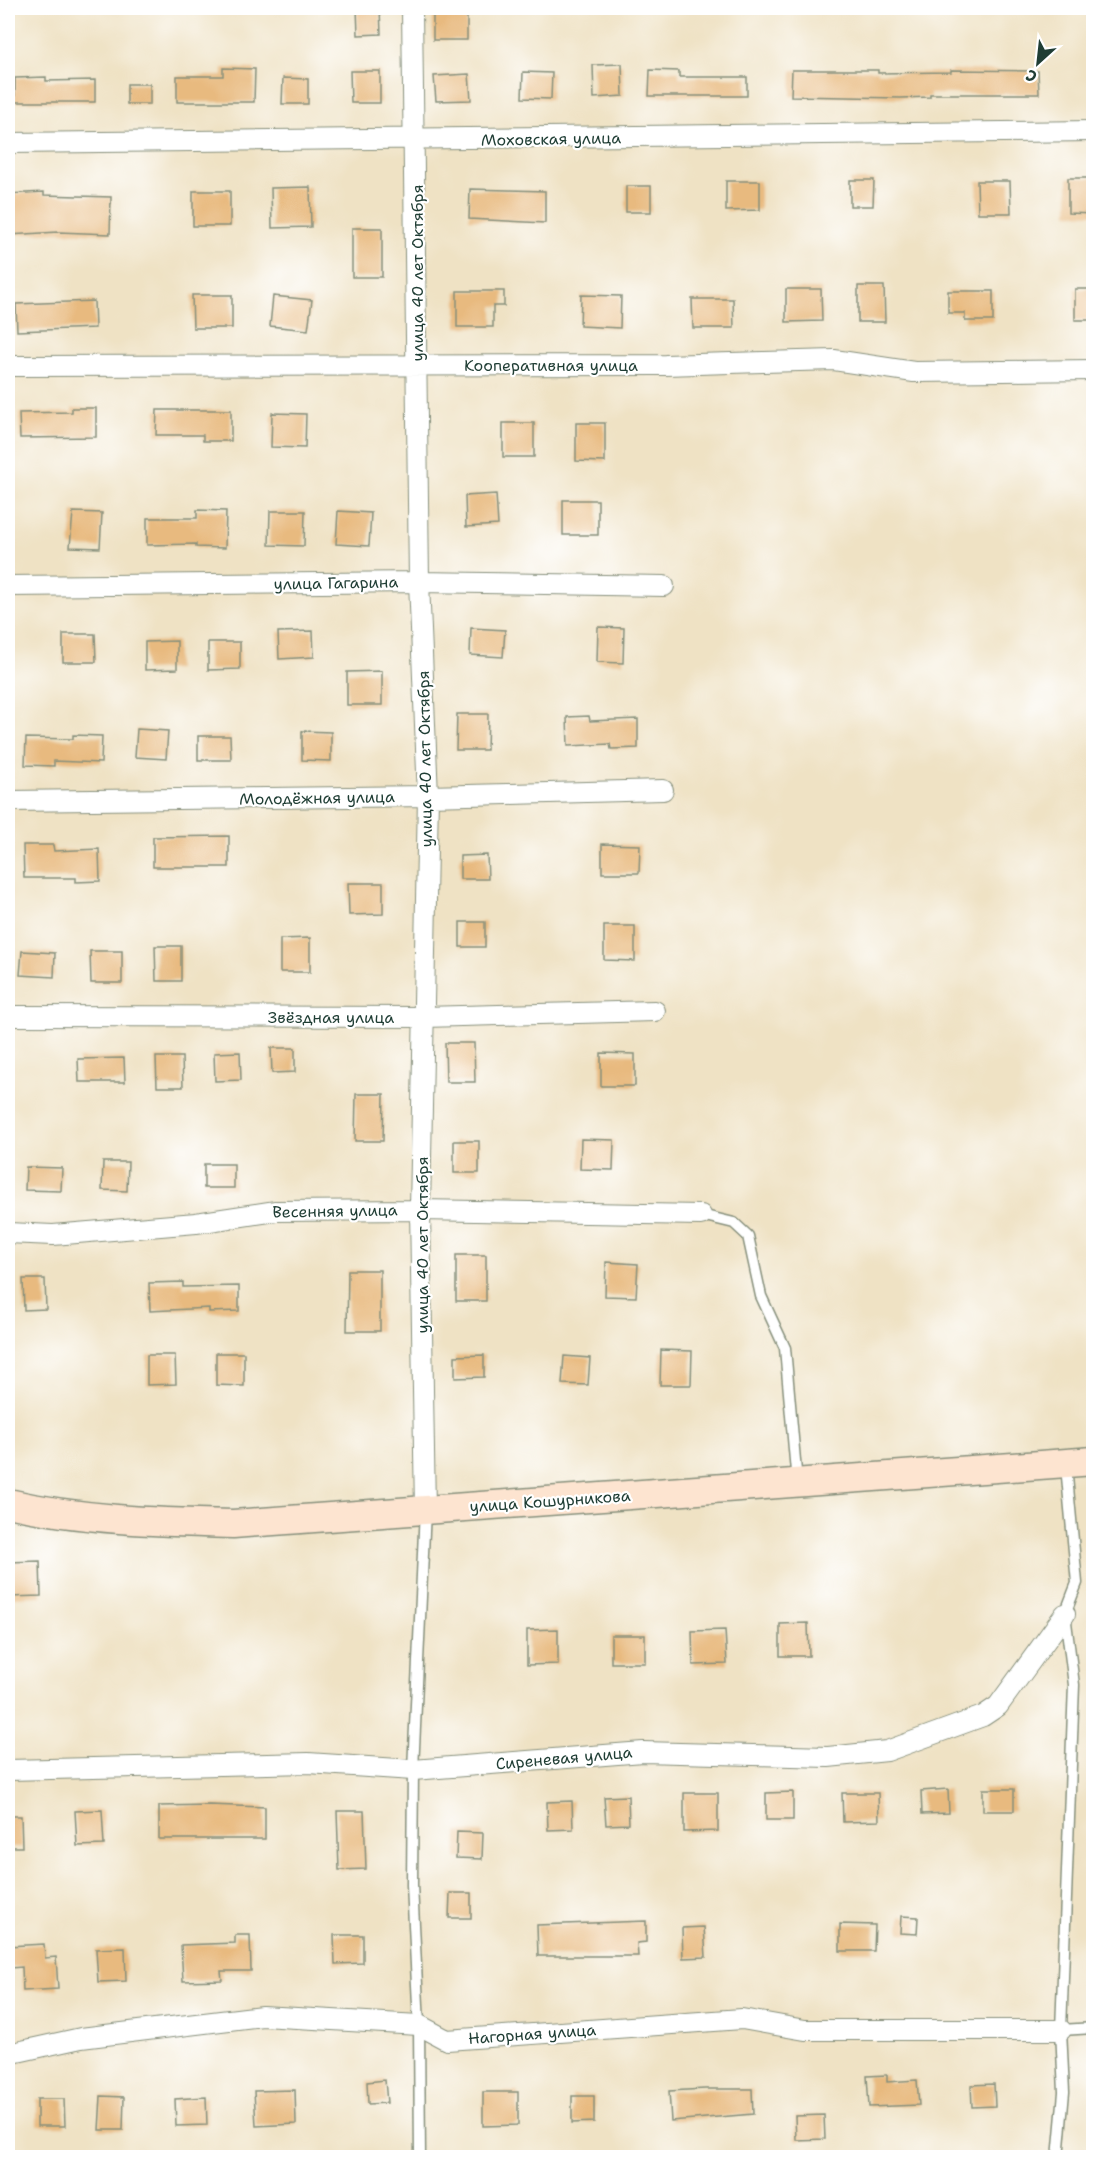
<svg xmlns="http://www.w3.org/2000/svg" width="1101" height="2165" viewBox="0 0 1101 2165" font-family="'Shantell Sans',sans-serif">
	<rect width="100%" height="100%" fill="#fff"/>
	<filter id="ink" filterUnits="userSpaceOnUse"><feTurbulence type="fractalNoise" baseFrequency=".0167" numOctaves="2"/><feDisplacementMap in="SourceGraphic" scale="12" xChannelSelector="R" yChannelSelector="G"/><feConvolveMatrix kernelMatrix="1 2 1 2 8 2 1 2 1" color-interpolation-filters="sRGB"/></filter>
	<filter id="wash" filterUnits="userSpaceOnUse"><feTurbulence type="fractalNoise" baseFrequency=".008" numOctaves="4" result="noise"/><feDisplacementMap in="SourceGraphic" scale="24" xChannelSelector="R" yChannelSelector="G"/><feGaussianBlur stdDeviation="1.35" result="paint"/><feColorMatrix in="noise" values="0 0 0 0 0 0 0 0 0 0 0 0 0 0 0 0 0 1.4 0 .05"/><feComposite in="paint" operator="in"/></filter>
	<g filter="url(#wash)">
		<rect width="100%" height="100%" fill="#efe2c4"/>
		<g id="blocks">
			<path fill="#e8ba7f" d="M357,8H380L381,34L358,35Z
				M433,8H467V40H433Z
				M622,64L623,96L594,98L593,65Z
				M223,68L255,69L254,102H177V76H223Z
				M650,70L679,71V77H747V96H649Z
				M792,70H878V73L951,72V70L1038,71L1039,94H930V97L901,98L791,96Z
				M350,71H380V103H351Z
				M523,72L552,73L551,99L522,98Z
				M469,74L471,100L436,101L434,76Z
				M46,77V81L95,80V102H15V78Z
				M283,78L308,79V104H282Z
				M127,84H150V104H127Z
				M1068,178H1094V214L1068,213Z
				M850,180H874L873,206H850Z
				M726,181H760V210L726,211Z
				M977,181H1010L1011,213H978Z
				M626,186H651V212H626Z
				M310,187L311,227L272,228L271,188Z
				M470,189L545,191V223L469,219Z
				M193,191H230V226H193Z
				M44,192V195L111,197L110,234L58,232L9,235L8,194Z
				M352,228H382V277H352Z
				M858,286H884L885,322H858Z
				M786,289H821L822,321L786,322Z
				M1075,289H1094V320H1075Z
				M457,291H504V306H493V327H457Z
				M948,291H993V321H965V313H948Z
				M192,295H232V328H193Z
				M581,295L621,296L620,328L580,326Z
				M273,296L312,300L308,330L270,326Z
				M692,299H733L734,328H693Z
				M94,301L95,328L17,331L16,304Z
				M72,408H96V437L20,438L19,413L72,412Z
				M157,410H231V441H203V435H156Z
				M272,413L306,414L305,448L271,447Z
				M503,423H534V457H503Z
				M576,423H605V462L576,461Z
				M496,494L498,525L466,527L465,496Z
				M563,500H598V535H563Z
				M197,510L226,511L225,548L196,547V544L147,545V518H197Z
				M270,511H305L304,546L269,545Z
				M338,511L371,513L369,546L336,544Z
				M73,512L102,513L100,548L70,547Z
				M598,627L624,628L623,663L597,662Z
				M471,628L505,630L503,657L470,655Z
				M313,631L314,657L279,659L278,632Z
				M63,634H95L96,662H63Z
				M177,641V669L145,670V642Z
				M208,642H240V669L208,670Z
				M382,671V705H347V672Z
				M457,714H488L487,750H456Z
				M589,716L590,721L638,719V748L611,749L610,744L568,746L567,717Z
				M137,729L168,731L166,759L135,757Z
				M302,731L331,732V761L302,760Z
				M73,735L102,736L101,763L54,761V766L25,765L26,738L73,739Z
				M198,736H230L231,760H198Z
				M229,836V867H153V837Z
				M602,844L640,845L639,873H602Z
				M23,845H53L54,851L99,849L100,881L76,882V878H24Z
				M487,855L488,879H460V856Z
				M348,883H383V914L349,915Z
				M460,922H485V947H460Z
				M604,926H635V961L604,960Z
				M310,938V972H280V939Z
				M155,946H181V981H156Z
				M22,951L55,953L54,977L20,975Z
				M90,951H122V983H91Z
				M445,1043H474L475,1082H446Z
				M271,1048H295V1072L272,1073Z
				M240,1052L241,1080L215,1081L214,1053Z
				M601,1053L635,1054V1086H601Z
				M156,1057H182L183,1087H157Z
				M124,1058L125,1082H79L78,1059Z
				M356,1094H384L383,1141H355Z
				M581,1139L614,1140L613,1170L580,1169Z
				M454,1141H479V1173H454Z
				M103,1162H128L127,1191L102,1190Z
				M204,1164H234V1188H204Z
				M26,1167L62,1168L61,1191L25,1190Z
				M456,1255H486V1301H456Z
				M606,1262L638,1264L636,1297L605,1296Z
				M348,1270H380V1331H347Z
				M23,1279H45L46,1309L24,1310Z
				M183,1282V1287L239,1286V1311L209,1312V1308L150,1311L149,1283Z
				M661,1350L692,1351L691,1385H660Z
				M216,1353H244V1386L216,1385Z
				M147,1355H175L176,1384L147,1385Z
				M484,1355V1377L455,1378V1356Z
				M564,1356L590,1358L588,1385L562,1384Z
				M40,1561L41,1596L8,1597V1562Z
				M808,1623L809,1656H780V1624Z
				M558,1629V1664L527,1665V1630Z
				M725,1630L727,1664L693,1665L692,1631Z
				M611,1635H645V1663H611Z
				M948,1789L949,1813L922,1814L921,1791Z
				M983,1789H1014V1811H983Z
				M793,1792V1820H766V1793Z
				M684,1793H718V1831L684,1832Z
				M842,1793H878L879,1821L843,1822Z
				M628,1796L629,1824L606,1825L604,1797Z
				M572,1801L573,1829L548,1830L547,1802Z
				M209,1805L265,1807V1839H159V1806Z
				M102,1810L104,1845L77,1846L75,1811Z
				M337,1811H364L366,1869L339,1870Z
				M8,1816H21L22,1847H8Z
				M457,1832L483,1833L482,1859L456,1858Z
				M450,1893H471V1918H449Z
				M901,1916L918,1917L917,1934L900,1933Z
				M646,1921V1942L637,1943L638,1956H538L537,1925Z
				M840,1924L875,1925L874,1951H840Z
				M704,1927L706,1957L683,1958L682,1928Z
				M235,1935H250L251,1971H221L222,1980L183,1981L181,1945L235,1943Z
				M334,1935H363V1963L335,1964Z
				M44,1944L45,1958L56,1957L58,1989L23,1991L22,1967L10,1968L8,1946Z
				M125,1948L126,1981L98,1982L96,1949Z
				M887,2075V2082L917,2080L919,2105L869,2107L867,2076Z
				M385,2080L387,2103L368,2104L367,2082Z
				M994,2084L995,2106L972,2107L971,2085Z
				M705,2089H752L753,2114L671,2121L669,2091Z
				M295,2090L296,2124L256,2126L254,2091Z
				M483,2092H518V2125L483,2126Z
				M101,2096L124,2097L123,2130H99Z
				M572,2096H594V2122L572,2123Z
				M206,2097L207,2125L176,2126L175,2099Z
				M37,2099H64L65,2126H37Z
				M824,2115L825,2139L796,2140L795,2116Z"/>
		</g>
	</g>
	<g filter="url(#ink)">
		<use href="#blocks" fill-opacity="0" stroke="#87907c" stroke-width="1.5"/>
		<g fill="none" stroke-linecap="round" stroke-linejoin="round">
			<defs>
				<path id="lane" d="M701,1215L734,1223L748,1236L761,1296L785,1348L797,1483
					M1061,2030L1094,2028
					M420,2158L419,2025L412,1885L413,1770L425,1510
					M1058,2158L1064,2092L1061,2030L1074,1685L1065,1614L1077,1583L1066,1466"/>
				<path id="street" d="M412,8L419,582L428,796L420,1210L425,1510
					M8,143L1094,131
					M8,366L665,365L834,360L914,372L1094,370
					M8,586L419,582L664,586
					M8,801L428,796L663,790
					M8,1016L424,1017L655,1011
					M8,1233L53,1235L196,1223L276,1211L420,1210L701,1215
					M8,1770L308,1763L413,1770L643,1752L828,1757L887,1751L983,1716L998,1706L1065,1614
					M8,2054L81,2038L262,2016L419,2025L447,2040L742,2019L805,2030H1061"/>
				<path id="secondary" d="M8,1503C82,1520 156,1522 233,1524L1094,1461"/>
			</defs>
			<use href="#lane" stroke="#87907c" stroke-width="13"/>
			<use href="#street" stroke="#87907c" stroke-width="22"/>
			<use href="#secondary" stroke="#87907c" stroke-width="31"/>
			<use href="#lane" stroke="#fff" stroke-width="10"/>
			<use href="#street" stroke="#fff" stroke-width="20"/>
			<use href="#secondary" stroke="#fde4d0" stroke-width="28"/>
		</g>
	</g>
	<g text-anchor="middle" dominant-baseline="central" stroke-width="4.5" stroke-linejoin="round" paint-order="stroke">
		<g font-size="16" fill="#1f3d34" stroke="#fff">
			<text transform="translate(551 139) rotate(-1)">Моховская улица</text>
			<text transform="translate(417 273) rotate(-90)">улица 40 лет Октября</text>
			<text x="551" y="365">Кооперативная улица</text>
			<text transform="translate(336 583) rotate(-1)">улица Гагарина</text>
			<text transform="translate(425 759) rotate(-91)">улица 40 лет Октября</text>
			<text transform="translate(317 798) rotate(-1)">Молодёжная улица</text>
			<text x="331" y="1017">Звёздная улица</text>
			<text transform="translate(335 1211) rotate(-1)">Весенняя улица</text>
			<text transform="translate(422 1245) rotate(-90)">улица 40 лет Октября</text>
			<text transform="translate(550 1501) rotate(-4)">улица Кошурникова</text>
			<text transform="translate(564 1758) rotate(-5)">Сиреневая улица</text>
			<text transform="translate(532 2034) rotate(-4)">Нагорная улица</text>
		</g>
	</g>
	<rect width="1101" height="2165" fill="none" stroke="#fff" stroke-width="30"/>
	<g transform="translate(1038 63) rotate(207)" stroke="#ffffff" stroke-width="4.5" paint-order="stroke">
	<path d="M0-4.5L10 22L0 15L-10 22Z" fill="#1f3d34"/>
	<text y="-9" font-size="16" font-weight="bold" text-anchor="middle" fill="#1f3d34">С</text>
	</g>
</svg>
